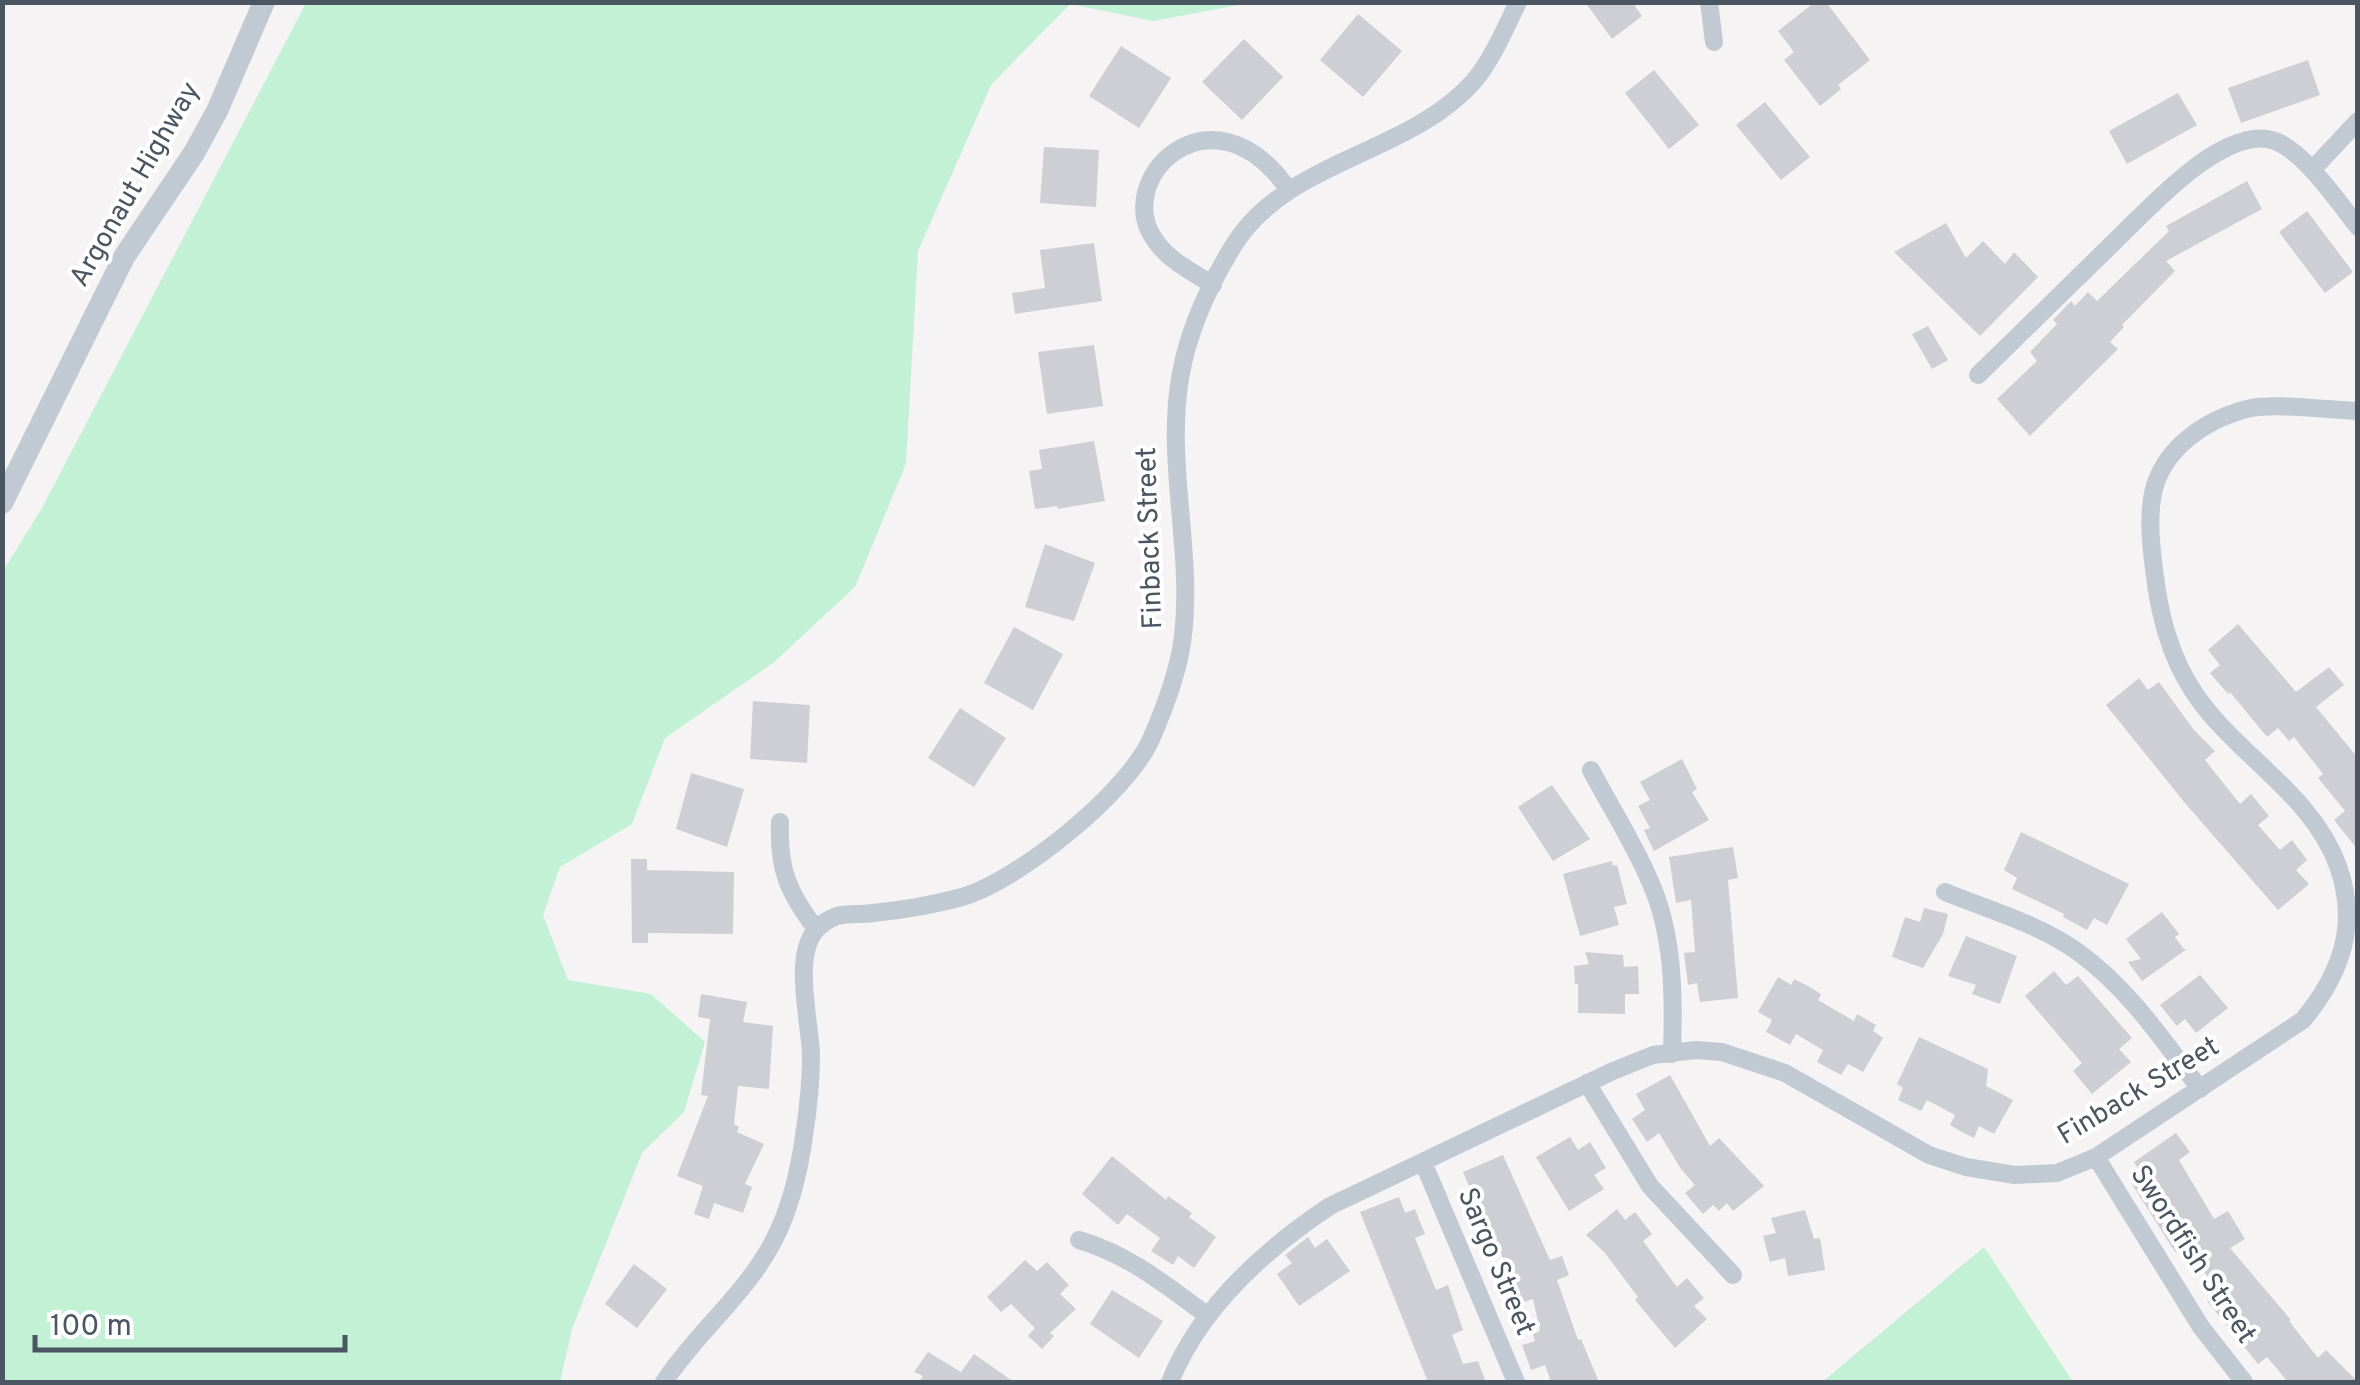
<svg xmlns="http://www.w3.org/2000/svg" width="2360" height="1385" viewBox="0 0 2360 1385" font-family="Overpass,sans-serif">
	<rect width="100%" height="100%" fill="#f5f3f3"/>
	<path fill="#c3f1d5" d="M306,3H1249L1153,21L1070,4L991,85L918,251L906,464L855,587L773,663L665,738L632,824L560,867L543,915L568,980L651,994L705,1042L684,1112L642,1153L572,1329L560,1382H3V571L42,508Z
		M1984,1247L2073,1382H1822Z"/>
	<path fill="#cdcfd5" d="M1585,2H1632L1642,16L1612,39Z
		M1815,2H1826L1870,60L1838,85L1841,89L1820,106L1784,60L1794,52L1778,31Z
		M1358,14L1402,51L1363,97L1320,60Z
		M1244,39L1283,77L1242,120L1202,82Z
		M1121,46L1171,78L1139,128L1089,96Z
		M2308,60L2320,95L2241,123L2228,88Z
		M1654,70L1699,125L1669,149L1625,93Z
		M2178,93L2197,125L2127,164L2109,131Z
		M1765,102L1810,157L1781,180L1736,125Z
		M1044,147L1099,150L1096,207L1040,203Z
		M2247,181L2262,209L2166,261L2175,271L2122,325L2124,327L2110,342L2118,349L2030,436L1997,399L2037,361L2030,352L2057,324L2053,320L2071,301L2075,306L2088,292L2097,301L2169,231L2166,226Z
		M2307,211L2353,272L2325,293L2279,232Z
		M1946,223L1966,258L1983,241L2005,264L2014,252L2038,277L1980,336L1894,252Z
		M1094,243L1102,301L1015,314L1012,293L1045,288L1040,250Z
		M1928,326L1948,360L1932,369L1912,334Z
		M1094,345L1103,406L1047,414L1038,352Z
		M1094,441L1105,501L1057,509L1058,506L1035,509L1029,471L1042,469L1039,450Z
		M1045,544L1095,563L1074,621L1025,607Z
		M2238,624L2296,692L2329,667L2344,685L2316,707L2358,758V850L2334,820L2345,811L2318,778L2323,774L2294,737L2289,741L2278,728L2267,737L2230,692L2228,694L2210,673L2220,665L2208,650Z
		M1014,627L1063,654L1033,710L984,683Z
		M2139,678L2148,690L2159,682L2194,730L2215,751L2205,760L2240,804L2251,794L2269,816L2258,825L2280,850L2292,840L2307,860L2296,870L2309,884L2278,910L2185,803L2106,705Z
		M753,701L810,705L807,763L750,759Z
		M960,708L1006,738L974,787L928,758Z
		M1682,759L1697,789L1692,792L1709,820L1654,851L1644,830L1650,828L1638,806L1650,800L1640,782Z
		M691,773L744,789L727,847L676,829Z
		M1552,785L1590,839L1553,861L1518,807Z
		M2021,832L2129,884L2107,925L2094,918L2087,930L2063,917L2064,914L2012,889L2017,878L2004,870Z
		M1733,847L1738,878L1728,880L1738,998L1700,1002L1697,983L1688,985L1684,953L1695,952L1691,900L1676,903L1669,857Z
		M631,859H647V870L734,872L733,934L648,933V943H632Z
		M1612,861L1613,866L1617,865L1627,904L1614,907L1619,925L1580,936L1563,874Z
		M1924,908L1948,914L1943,934L1923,968L1892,957L1905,917L1920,922Z
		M2162,912L2179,934L2175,937L2184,949H2187L2142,981L2128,962L2141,959L2126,939Z
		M1966,936L2017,956L2000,1004L1972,994L1976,985L1948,976Z
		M1585,952L1623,955L1624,967L1638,966L1639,994H1625V1014L1578,1013V984H1575L1574,966L1589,964Z
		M2054,971L2066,985L2078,976L2132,1038L2119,1049L2131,1062L2092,1094L2073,1071L2082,1063L2025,996Z
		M2200,975L2228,1008L2196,1033L2185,1019L2177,1026L2160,1005Z
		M1778,977L1791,985L1794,979L1808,986L1821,994L1818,1000L1854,1021L1857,1014L1876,1025L1873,1031L1883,1038L1863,1072L1848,1064L1841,1075L1817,1062L1823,1050L1796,1034L1790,1045L1766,1032L1772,1020L1758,1012Z
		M701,994L747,1002L743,1022L773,1026L769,1089L738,1086L734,1124L739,1127L737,1132L764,1144L745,1184L752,1187L743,1213L714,1203L709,1219L694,1214L703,1186L677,1176L708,1096L701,1095L710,1019L698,1017Z
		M1919,1037L1988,1069L1986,1086L2013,1100L1994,1134L1979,1126L1974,1138L1960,1131L1950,1125L1955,1115L1927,1100L1921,1111L1898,1100L1903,1088L1897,1084Z
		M1670,1075L1710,1146L1719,1138L1764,1186L1733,1211L1727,1203L1719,1211L1713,1205L1703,1214L1685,1193L1695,1185L1681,1169L1659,1133L1647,1142L1632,1119L1645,1110L1636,1094Z
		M2176,1133L2190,1152L2179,1160L2214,1219L2228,1211L2245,1239L2230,1248L2291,1320L2289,1321L2318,1358L2326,1350L2358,1382H2288L2267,1357L2258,1364L2207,1301L2218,1292L2186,1245L2175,1252L2130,1181L2141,1173L2134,1162Z
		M1570,1137L1578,1150L1590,1142L1606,1168L1594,1175L1604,1189L1569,1211L1536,1157Z
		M1503,1155L1550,1260L1562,1256L1569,1275L1557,1280L1578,1340L1581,1339L1599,1382H1551L1545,1365L1531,1370L1522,1345L1535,1341L1533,1334L1540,1331L1533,1299L1518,1304L1513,1290L1501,1294L1492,1267L1505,1262L1482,1211L1472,1216L1460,1193L1470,1188L1463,1172Z
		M1112,1156L1166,1200L1168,1196L1192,1213L1189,1217L1216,1237L1194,1268L1178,1256L1173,1265L1151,1251L1160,1238L1127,1214L1118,1225L1082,1194Z
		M1399,1197L1405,1213L1415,1209L1425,1234L1415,1238L1436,1290L1448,1285L1463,1330L1452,1335L1463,1364L1478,1361L1486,1382H1428L1360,1212Z
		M1617,1209L1625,1220L1635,1212L1652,1234L1643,1241L1677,1287L1687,1278L1704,1298L1694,1306L1707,1319L1675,1348L1635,1300L1638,1297L1605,1253L1586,1235Z
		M1805,1210L1814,1239L1820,1238L1825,1270L1788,1276L1785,1258L1770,1262L1763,1236L1776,1233L1771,1218Z
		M1308,1237L1315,1248L1327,1239L1350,1271L1299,1306L1277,1274L1292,1263L1285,1255Z
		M1025,1260L1037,1271L1047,1262L1069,1285L1060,1294L1076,1309L1050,1333L1054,1336L1042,1349L1028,1336L1035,1328L1011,1304L1001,1312L987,1297Z
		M634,1264L667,1289L637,1328L605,1304Z
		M1112,1290L1163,1321L1139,1358L1090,1324Z
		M928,1352L961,1372L974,1354L1014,1382H919L923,1376L914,1372Z"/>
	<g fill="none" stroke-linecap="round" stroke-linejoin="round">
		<path stroke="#c1cad2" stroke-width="18" d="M1709,2L1714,42
			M2312,170L2358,121
			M1213,285C1194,273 1170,261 1157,243C1108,181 1211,79 1288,189
			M1978,375C2022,332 2066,289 2110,246C2136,221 2161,194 2189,172C2209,156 2245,132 2272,140C2303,149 2338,202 2358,227
			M1591,770C1610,806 1633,842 1649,879C1674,933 1674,996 1672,1054
			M780,822C778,869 788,892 816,929
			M1945,892C1989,910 2039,924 2078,952C2128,988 2163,1040 2200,1089
			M1587,1083L1650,1186L1733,1275
			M2096,1157L2201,1327L2244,1382
			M1423,1162L1516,1382
			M1079,1240C1130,1255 1167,1286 1208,1316
			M664,1382C697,1332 747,1293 774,1240C791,1207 799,1172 804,1136C808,1110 811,1081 811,1055C810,1022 793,958 815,931C821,924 829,919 837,916C849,913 861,915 873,913C903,910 933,905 962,897C1018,881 1129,792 1152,737C1165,707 1177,676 1182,643C1195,554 1164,462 1181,373C1189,329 1209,286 1232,248C1286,158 1407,157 1474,81C1493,58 1505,29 1518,2
			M1170,1382C1200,1307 1264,1250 1330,1206L1613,1071L1653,1055L1696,1050L1722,1052L1785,1073L1929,1155L1966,1167L2015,1175L2057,1173L2096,1157L2303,1020C2341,974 2359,925 2338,866C2312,793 2234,754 2193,691C2169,654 2159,613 2154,569C2151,545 2148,518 2153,493C2163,447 2208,418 2251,408C2277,403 2329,410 2358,411"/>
		<path stroke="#c1cad2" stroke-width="22" d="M2,503L124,257L194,153L217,111L264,2"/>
	</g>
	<g text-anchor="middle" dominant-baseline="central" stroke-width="8" stroke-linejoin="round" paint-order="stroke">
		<g font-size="28" fill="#4a5661" stroke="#fff">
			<text transform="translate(136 185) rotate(-60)">Argonaut Highway</text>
			<text transform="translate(1151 538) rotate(-92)">Finback Street</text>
			<text transform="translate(2139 1092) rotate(-31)">Finback Street</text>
			<text transform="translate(2192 1255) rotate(57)">Swordfish Street</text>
			<text transform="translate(1495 1262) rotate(67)">Sargo Street</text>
		</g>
	</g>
	<rect width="2360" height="1385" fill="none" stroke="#4a5661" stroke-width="10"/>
	<path d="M35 1335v15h310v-15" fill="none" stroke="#4a5661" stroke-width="5"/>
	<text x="50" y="1335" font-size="30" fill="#4a5661" stroke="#ffffff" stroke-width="8" paint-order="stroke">100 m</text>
</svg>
